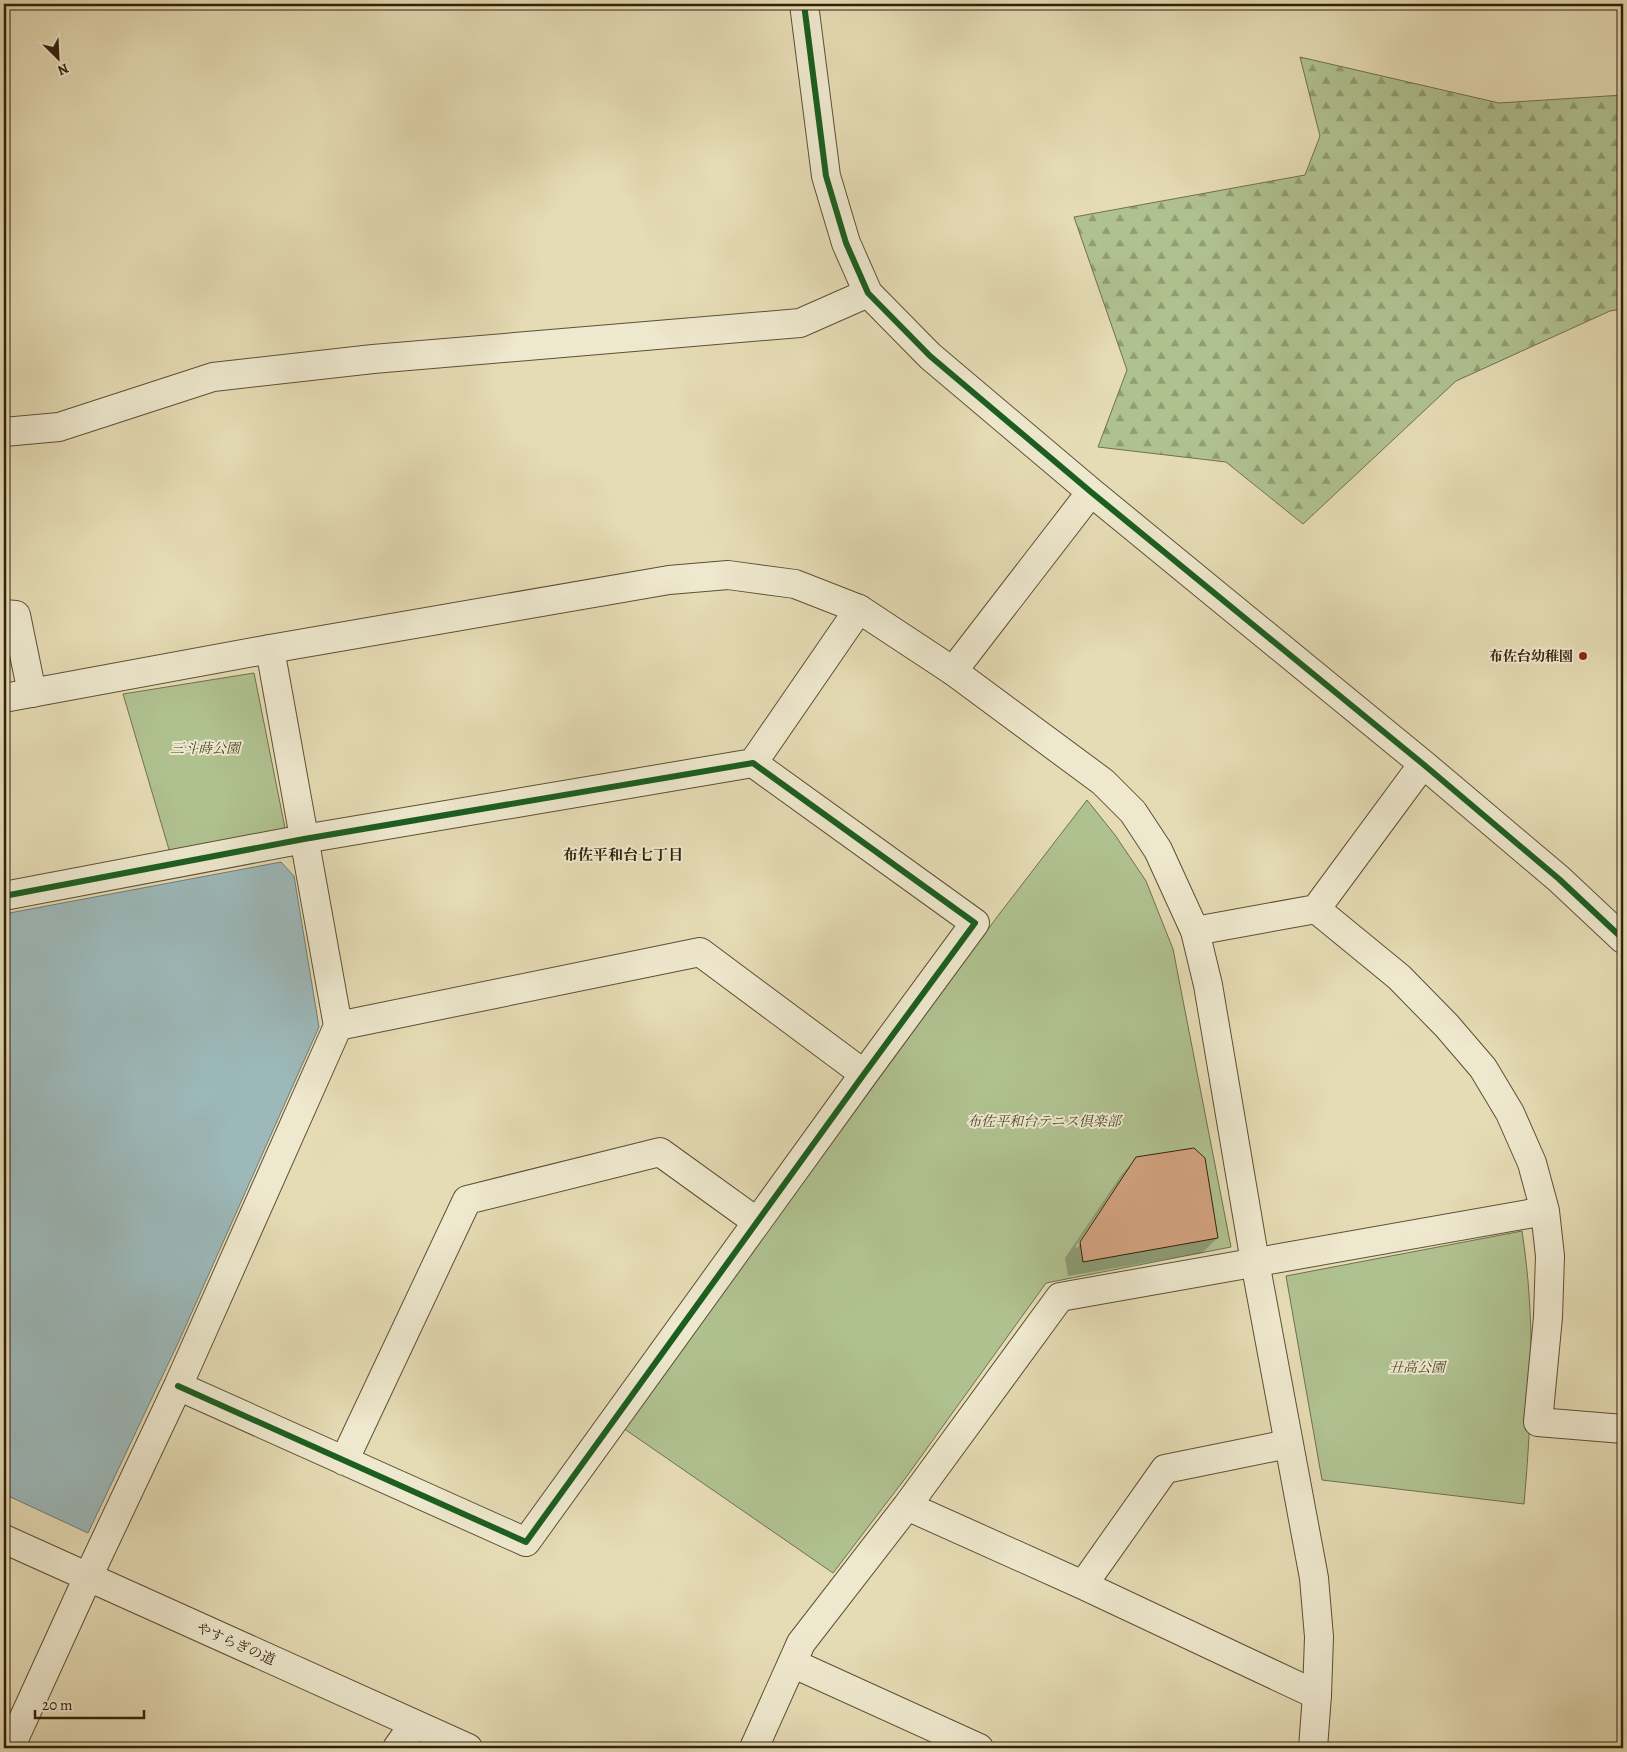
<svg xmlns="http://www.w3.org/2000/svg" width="1627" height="1752" viewBox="0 0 1627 1752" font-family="Alegreya,'Noto Serif JP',serif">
	<defs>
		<pattern id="forest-firs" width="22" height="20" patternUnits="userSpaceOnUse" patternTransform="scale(1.25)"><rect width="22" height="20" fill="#b0c190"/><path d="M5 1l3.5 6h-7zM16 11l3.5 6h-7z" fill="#909c74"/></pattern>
	</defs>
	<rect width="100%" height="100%" fill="#e5dbb4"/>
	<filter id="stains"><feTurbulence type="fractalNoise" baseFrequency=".004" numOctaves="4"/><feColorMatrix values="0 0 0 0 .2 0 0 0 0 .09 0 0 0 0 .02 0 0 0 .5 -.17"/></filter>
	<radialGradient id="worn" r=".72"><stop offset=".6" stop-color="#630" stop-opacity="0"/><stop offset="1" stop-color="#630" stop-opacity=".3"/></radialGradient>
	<path fill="#b0c190" stroke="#70714d" d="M254,673L286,833L170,853L123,694Z
		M1087,800L1115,835L1146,881L1173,949L1231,1247L1046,1283L907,1476L833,1573L623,1428L997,917Z
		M1522,1231C1536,1321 1532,1413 1524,1504L1322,1480L1286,1276Z"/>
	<path fill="url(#forest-firs)" stroke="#70714d" d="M1300,57L1499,103L1623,95V309L1610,311L1456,381L1303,524L1226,462L1098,447L1127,370L1074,217L1305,175L1320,136Z"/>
	<path fill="#9cb8b9" stroke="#717c73" d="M281,862L294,876L319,1027L179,1341L88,1533L4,1494V914Z"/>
	<path fill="#0003" fill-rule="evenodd" d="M1137,1158L1217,1238L1202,1253L1068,1276L1065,1258L1122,1174ZM1126,1171H1129L1077,1248L1075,1247Z"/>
	<path fill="#d2a27f" stroke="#31210a" d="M1194,1148L1205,1158L1218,1238L1083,1262L1080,1242L1136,1157Z"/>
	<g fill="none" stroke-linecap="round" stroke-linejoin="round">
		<defs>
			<path id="minor" d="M804,4L826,176L846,243L868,293L930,356L1091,492L1423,764L1559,879L1623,939
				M4,432L59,427L213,377L373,359L800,323L868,293
				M4,614L16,615L32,693
				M953,671L1091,492
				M753,763L859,609
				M4,896L304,839L753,763L975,923L864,1074L526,1542L178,1386
				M1316,909L1423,764
				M1195,931L1316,909L1399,977L1447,1026L1483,1068L1510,1113L1532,1163L1545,1211L1550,1256L1548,1317L1538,1422L1623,1429
				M338,1026L700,952L864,1074
				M344,1461L467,1200L660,1152L757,1222
				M907,1506L1083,1585L1317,1695
				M1083,1585L1165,1469L1288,1444
				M792,1663L979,1748
				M10,1748L88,1577L178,1386L338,1026L270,649
				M397,1748L414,1724
				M754,1748L801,1643L907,1506L1060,1297L1545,1211"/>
			<path id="tertiary" d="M4,698L270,649L669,580L728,575L795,584L859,609L953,671L1103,782L1133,812L1158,850L1195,931L1208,985L1255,1262L1314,1578L1319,1637L1317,1695L1313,1748
				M4,1539L468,1748"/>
		</defs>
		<use href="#minor" stroke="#5e5034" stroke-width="30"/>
		<use href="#tertiary" stroke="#5e5034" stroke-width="30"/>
		<use href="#minor" stroke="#eee8ce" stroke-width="28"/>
		<use href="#tertiary" stroke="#eee8ce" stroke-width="28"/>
		<defs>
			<path id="cycleway" d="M804,4L826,176L846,243L868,293L930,356L1091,492L1423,764L1559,879L1623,939
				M4,896L304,839L753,763L975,923L864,1074L526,1542L178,1386"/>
		</defs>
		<use href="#cycleway" stroke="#eee8ce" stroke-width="9"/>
		<use href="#cycleway" stroke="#1b5e20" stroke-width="6"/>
	</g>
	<circle fill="#8f2418" stroke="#eee8ce" stroke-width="2" cx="1583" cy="656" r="5"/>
	<g text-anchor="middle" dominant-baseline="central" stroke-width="4" stroke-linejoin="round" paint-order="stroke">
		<g font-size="14" font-weight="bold" fill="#31210a" stroke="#eee8ce" text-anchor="end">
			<text x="1573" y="656">布佐台幼稚園</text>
		</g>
		<g font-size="14" font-style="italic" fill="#51492c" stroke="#eee8ce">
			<text x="205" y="748">三斗蒔公園</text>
			<text x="1044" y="1121">布佐平和台テニス倶楽部</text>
			<text x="1417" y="1367">丑高公園</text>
		</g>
		<g font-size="14" fill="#31210a" stroke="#eee8ce">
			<text transform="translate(236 1644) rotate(24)">やすらぎの道</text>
		</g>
		<g font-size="15" font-weight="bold" fill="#31210a" stroke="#eee8ce">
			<text x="623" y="855">布佐平和台七丁目</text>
		</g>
	</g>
	<rect width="1627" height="1752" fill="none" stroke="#e5dbb4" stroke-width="20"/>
	<rect x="5" y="5" width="1617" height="1742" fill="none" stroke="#31210a" stroke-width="2.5"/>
	<rect x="10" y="10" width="1607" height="1732" fill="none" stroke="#31210a"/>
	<g transform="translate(58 58) rotate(156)" stroke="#eee8ce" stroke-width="4" paint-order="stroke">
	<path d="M0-4L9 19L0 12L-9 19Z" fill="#31210a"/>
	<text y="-8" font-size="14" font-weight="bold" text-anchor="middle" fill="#31210a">N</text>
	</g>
	<path d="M35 1710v8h109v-8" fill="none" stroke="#31210a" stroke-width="2.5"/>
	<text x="42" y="1710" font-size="15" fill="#31210a" stroke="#eee8ce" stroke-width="4" paint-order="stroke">20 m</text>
	<rect width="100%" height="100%" filter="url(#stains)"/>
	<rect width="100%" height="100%" fill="url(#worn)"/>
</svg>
